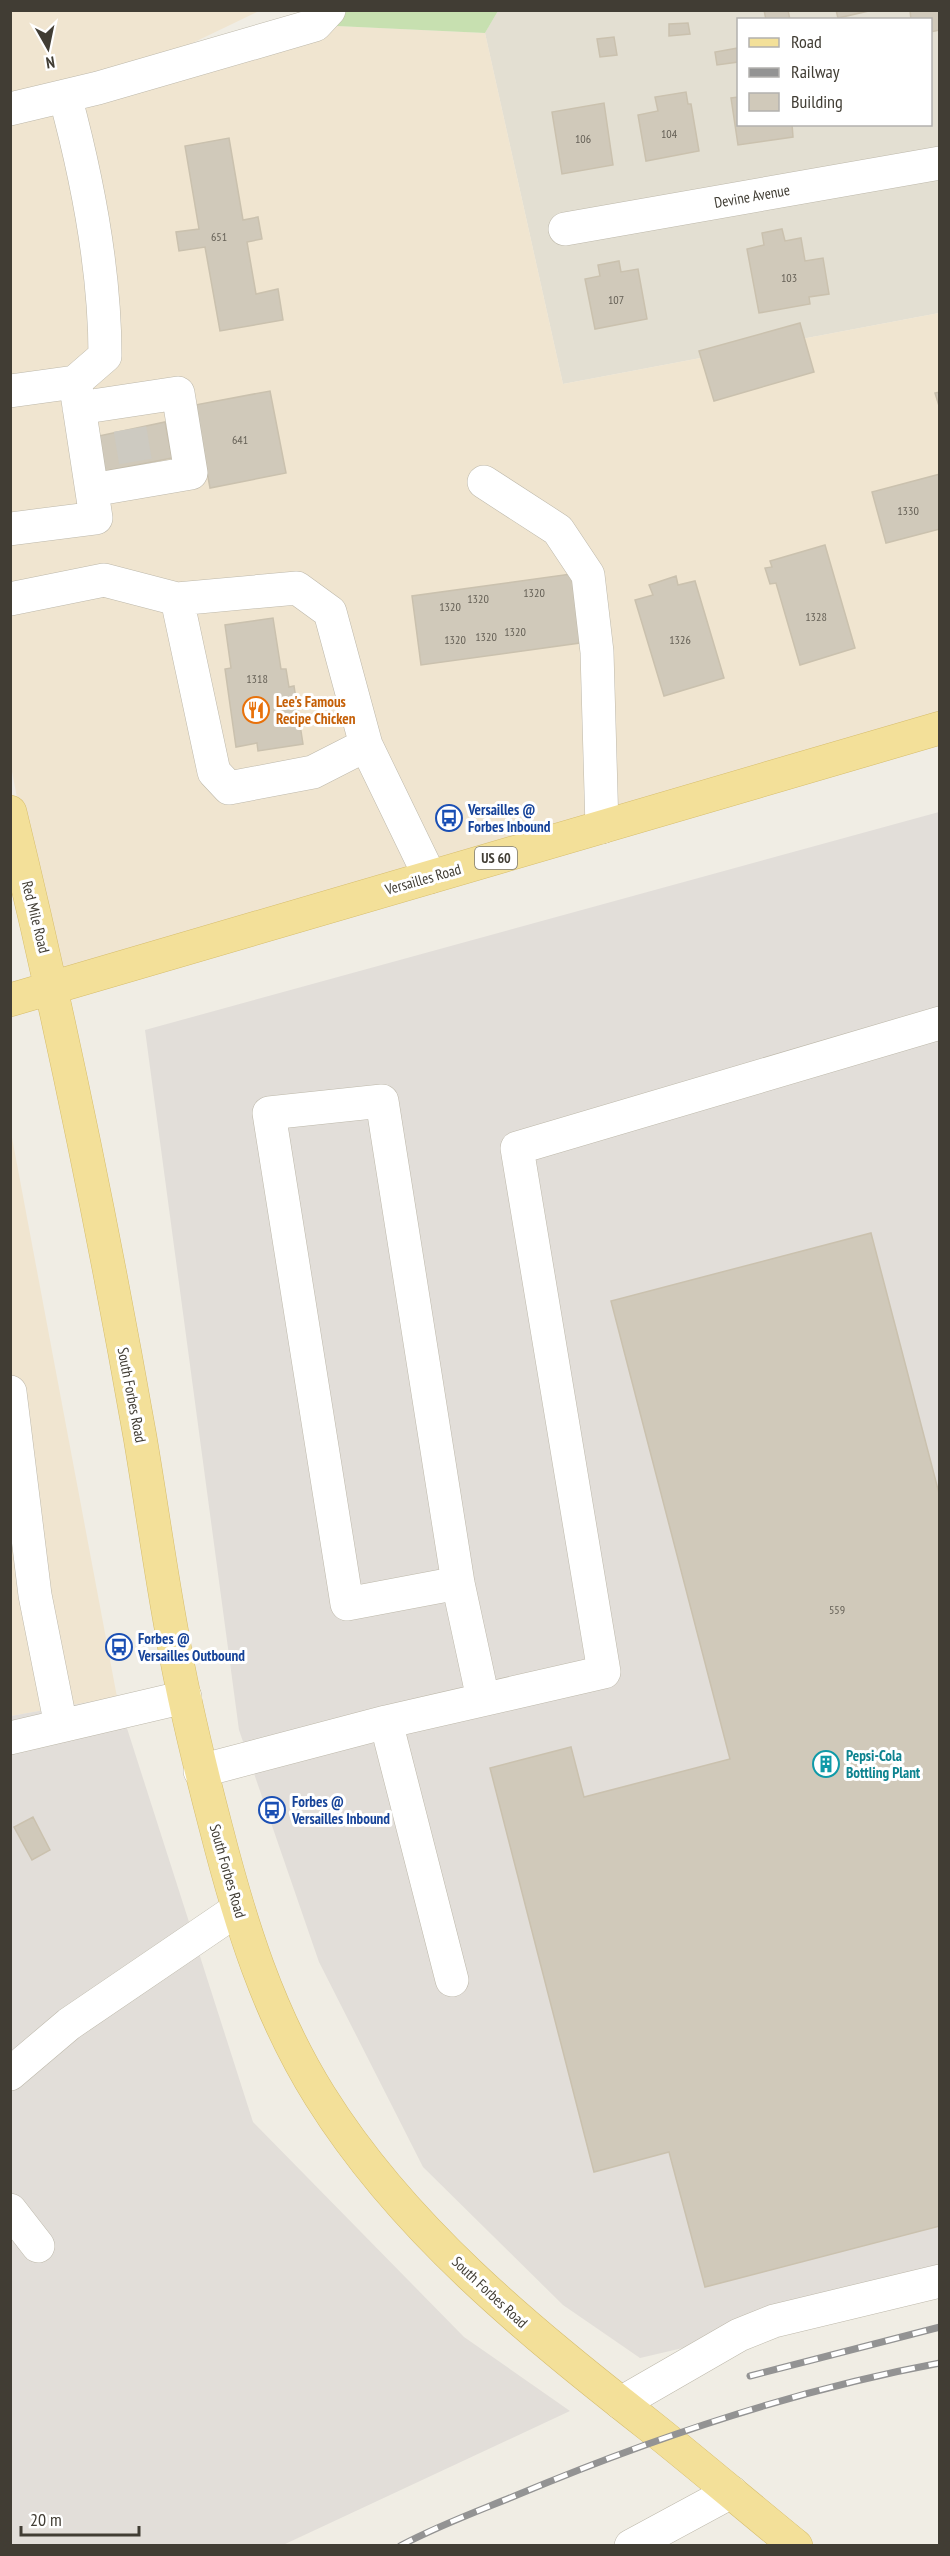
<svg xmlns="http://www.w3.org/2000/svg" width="950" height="2556" viewBox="0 0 950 2556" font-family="'PT Sans Narrow',sans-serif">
	<rect width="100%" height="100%" fill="#f0ede4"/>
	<path fill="#e3dfd2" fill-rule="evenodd" d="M498,11H939V313L563,384L485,33ZM738,20H930V124H738Z"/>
	<path fill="#f0e5d0" d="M10,11H259L103,86L315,25L485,33L563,384L939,313V728L53,987L10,761Z
		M10,1127L117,1697L11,1716H10Z"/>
	<path fill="#e2ded9" d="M939,812V2288L640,2358L563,2305L423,2167L319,1962L239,1730L145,1030Z
		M117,1697L253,2122L464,2337L570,2411L283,2545L11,2546V1716Z"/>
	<path fill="#c7e0b0" d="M329,11H498L485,33L315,25Z"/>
	<path fill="#d0c9ba" stroke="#cac1ae" stroke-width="1.5" d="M764,10H788L790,20H766Z
		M836,10H873L838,18Z
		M910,10H940V30L930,32V20H911Z
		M688,23L690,34L669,36V24Z
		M614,37L617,55L600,57L597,39Z
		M738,48V62L717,65L715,52Z
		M686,92L688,104H691L699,151L646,161L638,115L658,111L655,97Z
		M738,97V124H792L793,137L738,145L731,98Z
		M604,103L613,165L562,174L552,112Z
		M229,138L243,220L258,217L262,239L247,242L256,294L278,289L283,320L220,331L205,247L179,251L176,232L199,229L185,146Z
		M782,229L785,241L801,238L805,261L823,258L829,294L809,297L810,304L759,313L747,249L764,245L762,233Z
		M619,261L621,272L638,269L647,319L595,329L585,279L600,276L598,265Z
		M800,323L814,372L714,401L699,351Z
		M270,391L286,473L210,488L195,405Z
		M940,392V409L935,393Z
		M165,422L172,458L101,472L94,437Z
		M940,474V529L886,543L872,492Z
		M825,545L855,648L800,665L776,583L770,584L765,568L772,567L770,561Z
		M578,573L587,642L421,665L412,596Z
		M676,576L678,585L695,581L724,678L664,696L635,600L653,595L649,585Z
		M273,618L281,669H286L289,687L294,686L303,744L258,751L257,743L236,747L225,669L231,668L225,625Z
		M871,1233L940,1497V2226L705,2287L669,2152L594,2172L490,1768L571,1747L584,1797L730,1759L611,1301Z
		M33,1817L50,1850L32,1860L14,1827Z"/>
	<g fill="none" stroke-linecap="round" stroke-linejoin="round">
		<path stroke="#cdcac1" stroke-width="33" stroke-dasharray="33 16" stroke-linecap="butt" d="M130,429L136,465"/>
		<defs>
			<path id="minor" d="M10,109L98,88L315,25L329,10
				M565,229L940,163
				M10,391L75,382L105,356C105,268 88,181 65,96
				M79,408L178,393L191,473L92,490
				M484,482L558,530L588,575L597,652L602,827
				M10,529L96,518L76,387
				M10,599L104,580L177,599L297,588L330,612L366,745L430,877
				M177,599L214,772L229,788L313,772L366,745
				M10,1392L35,1595L61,1726
				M458,1583L347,1604L269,1113L382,1101L458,1583L483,1699
				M386,1722L604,1672L517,1148L940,1023
				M10,1738L185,1697
				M200,1771L386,1722L452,1980
				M10,2074L69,2024L238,1909
				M10,2210L38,2246
				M621,2403L739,2335L774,2321L940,2281
				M631,2546L731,2492"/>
			<path id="major" d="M10,812C60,1018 103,1227 140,1437C151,1502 160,1568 172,1633C183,1699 199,1763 216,1828C240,1922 268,2013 320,2096C403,2229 528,2330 650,2426C699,2465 747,2506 796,2546
				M10,1000L940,728"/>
		</defs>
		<use href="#minor" stroke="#bdb8aa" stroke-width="34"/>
		<use href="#major" stroke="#d6bd6c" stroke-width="34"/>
		<use href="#minor" stroke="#fff" stroke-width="33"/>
		<use href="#major" stroke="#f3e099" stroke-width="33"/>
		<defs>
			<path id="rail" d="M750,2376L940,2327
				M400,2546C437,2526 478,2511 517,2495C653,2438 794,2390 940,2363"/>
		</defs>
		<use href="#rail" stroke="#939393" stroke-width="7"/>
		<use href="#rail" stroke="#fff" stroke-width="4.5" stroke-dasharray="14" stroke-linecap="butt"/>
	</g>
	<defs>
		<symbol id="restaurant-ring" viewBox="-11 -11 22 22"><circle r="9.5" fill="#fff" stroke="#e8710a" stroke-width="1.5"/><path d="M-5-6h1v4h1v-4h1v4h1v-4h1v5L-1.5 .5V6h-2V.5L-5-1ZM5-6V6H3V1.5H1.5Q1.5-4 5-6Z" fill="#e8710a"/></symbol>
		<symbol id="bus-ring" viewBox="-11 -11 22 22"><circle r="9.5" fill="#fff" stroke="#1a4fb4" stroke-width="1.5"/><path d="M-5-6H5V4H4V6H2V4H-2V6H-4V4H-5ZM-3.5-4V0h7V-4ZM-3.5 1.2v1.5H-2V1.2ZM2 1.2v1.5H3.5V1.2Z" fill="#1a4fb4"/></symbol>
		<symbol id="building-ring" viewBox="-11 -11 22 22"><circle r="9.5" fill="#fff" stroke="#0f9aa8" stroke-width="1.5"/><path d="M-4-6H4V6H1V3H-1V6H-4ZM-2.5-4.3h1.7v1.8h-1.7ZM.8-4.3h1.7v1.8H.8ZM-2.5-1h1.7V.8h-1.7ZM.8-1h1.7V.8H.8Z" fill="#0f9aa8"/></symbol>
	</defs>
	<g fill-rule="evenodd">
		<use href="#restaurant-ring" x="241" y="695" width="30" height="30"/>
		<use href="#bus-ring" x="434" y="803" width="30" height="30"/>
		<use href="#bus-ring" x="104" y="1632" width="30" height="30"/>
		<use href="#building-ring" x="811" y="1749" width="30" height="30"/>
		<use href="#bus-ring" x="257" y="1795" width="30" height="30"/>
	</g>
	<g text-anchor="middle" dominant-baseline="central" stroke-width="6" stroke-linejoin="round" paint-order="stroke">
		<g font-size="12" fill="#656056">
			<text x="669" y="133">104</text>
			<text x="583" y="138">106</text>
			<text x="219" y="236">651</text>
			<text x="789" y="277">103</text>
			<text x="616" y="299">107</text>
			<text x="240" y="439">641</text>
			<text x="908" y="510">1330</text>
			<text x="534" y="592">1320</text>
			<text x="478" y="598">1320</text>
			<text x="450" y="606">1320</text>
			<text x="816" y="616">1328</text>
			<text x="515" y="631">1320</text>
			<text x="486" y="636">1320</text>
			<text x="455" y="639">1320</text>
			<text x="680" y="639">1326</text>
			<text x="257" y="678">1318</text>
			<text x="837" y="1609">559</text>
		</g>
		<rect fill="#fff" stroke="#7a7771" stroke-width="1.5" x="475" y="847" width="42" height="22" rx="4.5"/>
		<g font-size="14" font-weight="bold" fill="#413d34">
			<text x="496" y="858">US 60</text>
		</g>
		<g font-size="15" fill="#413d34" stroke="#fff">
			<text transform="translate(752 196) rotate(-10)">Devine Avenue</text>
			<text transform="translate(423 879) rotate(-16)">Versailles Road</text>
			<text transform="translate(36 917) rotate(76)">Red Mile Road</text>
			<text transform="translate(132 1395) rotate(79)">South Forbes Road</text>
			<text transform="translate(228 1871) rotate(74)">South Forbes Road</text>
			<text transform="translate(490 2292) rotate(43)">South Forbes Road</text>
		</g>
		<g font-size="15" font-weight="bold" fill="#c56008" stroke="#fff" text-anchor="start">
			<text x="276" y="701">Lee's Famous<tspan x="276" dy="17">Recipe Chicken</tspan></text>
		</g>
		<g font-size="15" font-weight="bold" fill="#164399" stroke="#fff" text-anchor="start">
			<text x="468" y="809">Versailles @<tspan x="468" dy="17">Forbes Inbound</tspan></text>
			<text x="138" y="1638">Forbes @<tspan x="138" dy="17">Versailles Outbound</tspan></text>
			<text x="292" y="1801">Forbes @<tspan x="292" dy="17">Versailles Inbound</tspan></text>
		</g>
		<g font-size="15" font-weight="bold" fill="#0d838f" stroke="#fff" text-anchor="start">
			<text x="846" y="1755">Pepsi-Cola<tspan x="846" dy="17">Bottling Plant</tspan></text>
		</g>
	</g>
	<rect width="950" height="2556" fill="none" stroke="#413d34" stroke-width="24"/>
	<rect x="737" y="18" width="195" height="108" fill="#ffffff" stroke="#b3b1ae" stroke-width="1.5"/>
	<rect x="749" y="38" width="30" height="9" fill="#f3e099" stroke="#b3b1ae" stroke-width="1.5"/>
	<text x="791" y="48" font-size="18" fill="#413d34">Road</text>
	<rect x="749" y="68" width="30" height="9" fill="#939393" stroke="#b3b1ae" stroke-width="1.5"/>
	<text x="791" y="78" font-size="18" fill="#413d34">Railway</text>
	<rect x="749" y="93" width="30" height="18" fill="#d0c9ba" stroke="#b3b1ae" stroke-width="1.5"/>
	<text x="791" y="108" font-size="18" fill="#413d34">Building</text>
	<g transform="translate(48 48) rotate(171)" stroke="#ffffff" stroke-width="4.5" paint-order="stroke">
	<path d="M0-4.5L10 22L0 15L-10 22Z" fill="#413d34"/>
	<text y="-9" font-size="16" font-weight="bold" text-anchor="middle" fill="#413d34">N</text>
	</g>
	<path d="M21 2526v9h118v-9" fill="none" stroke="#413d34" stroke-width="3"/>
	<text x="30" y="2526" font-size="18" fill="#413d34" stroke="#ffffff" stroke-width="4.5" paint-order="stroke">20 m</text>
</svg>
